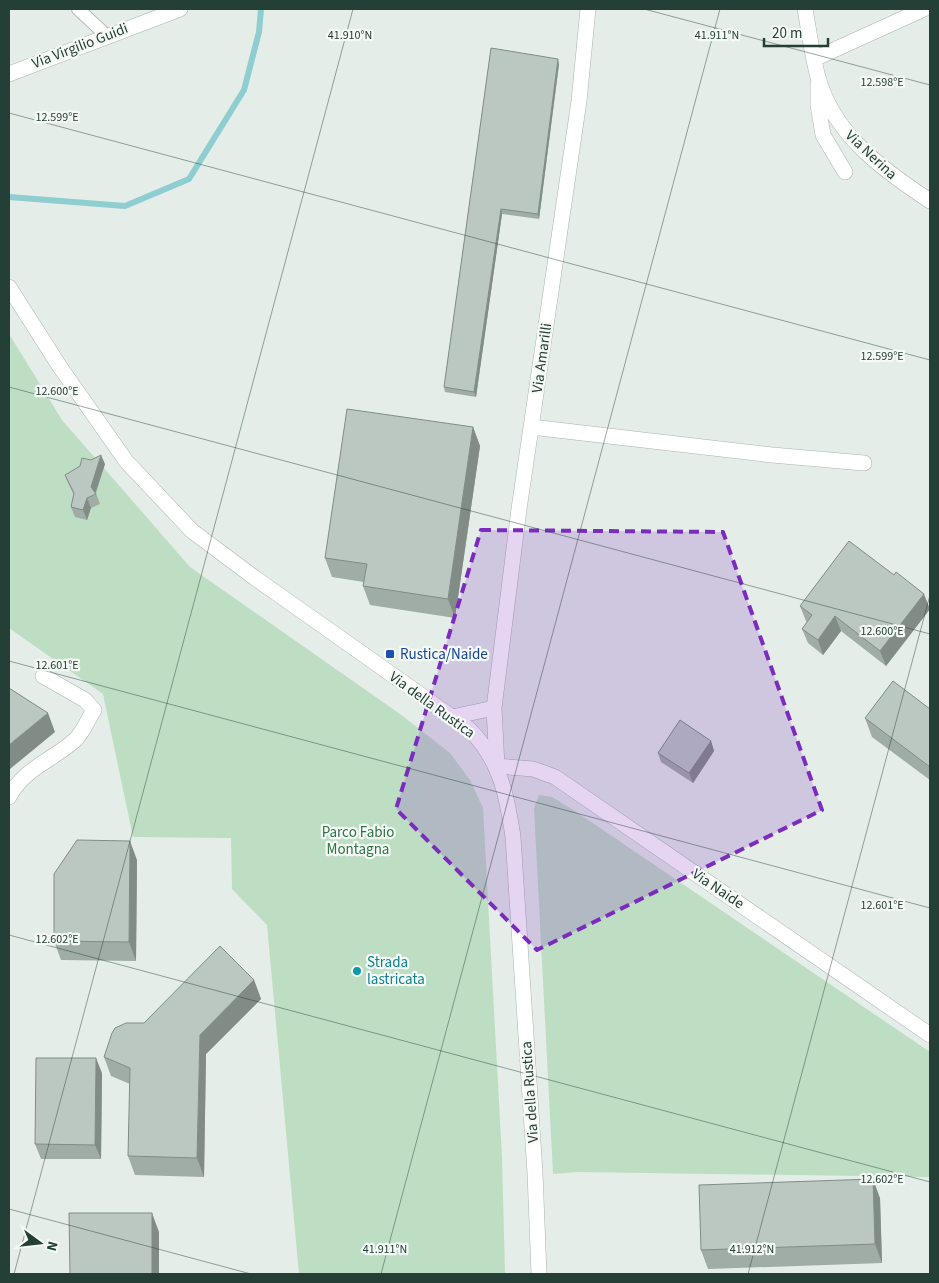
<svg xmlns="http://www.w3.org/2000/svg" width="939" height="1283" viewBox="0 0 939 1283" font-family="'Source Sans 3',sans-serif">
	<rect width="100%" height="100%" fill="#e4ede8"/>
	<path fill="#bedec3" d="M9,334L62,420L190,567L400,714L450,753L470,780L483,808L502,1157L505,1274H299L267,925L232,889L231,838L133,837L103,694L9,628Z
		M539,795L552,797L578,813L930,1052V1177L578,1172L553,1174L534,808Z"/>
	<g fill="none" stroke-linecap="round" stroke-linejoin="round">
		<path stroke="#8ecdd0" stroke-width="6" d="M9,197L125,206L189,179L244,90L259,32L261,9"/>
		<defs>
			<path id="service" d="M78,9L107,36"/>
			<path id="minor" d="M805,9C809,31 812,55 818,77C833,134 883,170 930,201
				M814,59L924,9
				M818,84V105L823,135L845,172
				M531,427L772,455L864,463
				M494,708L519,509L579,101L588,9
				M452,717L494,708L497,766L533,769L555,777L930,1035
				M9,797C23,769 53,760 75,740C83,733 88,719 94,710L85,700L43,676"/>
			<path id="tertiary" d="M9,74L180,9
				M9,287L60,367L126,461L192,531L255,578L469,729C500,759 507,796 513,837L535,1173L539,1274"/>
		</defs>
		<use href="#service" stroke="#a7b5af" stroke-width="14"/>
		<use href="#minor" stroke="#a7b5af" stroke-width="16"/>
		<use href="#tertiary" stroke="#a7b5af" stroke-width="16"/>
		<use href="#service" stroke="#fff" stroke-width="12"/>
		<use href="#minor" stroke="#fff" stroke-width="15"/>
		<use href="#tertiary" stroke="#fff" stroke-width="15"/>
	</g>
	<path fill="#a0aca6" d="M491,48L559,64L539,219L502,214L476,397L445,392L444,387Z
		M473,427L480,446L455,618L370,605L363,586L364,582L332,577L325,558Z
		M105,464L96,493L100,504L91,508L87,520L75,517L71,507L74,495L69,485L65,475Z
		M800,606L930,609L886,666L841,631L823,655L808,643L802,629L807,622L806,621Z
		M930,709V780L872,737L865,718Z
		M711,741L714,751L693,783L661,762L658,753Z
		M137,860L136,961L61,960L54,941Z
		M254,980L261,999L206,1054L204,1177L135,1175L128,1156L130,1084L111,1076L104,1057L144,1023Z
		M102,1073L101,1159H41L35,1144Z
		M880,1198L882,1263L708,1269L701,1250Z"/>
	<path fill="#828c87" d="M558,59L559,64L539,219L538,214Z
		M501,209L502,214L476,397L474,392Z
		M473,427L480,446L455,618L448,599Z
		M101,455L105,464L95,494L91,487Z
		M87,498L91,508L87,520L83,510Z
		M924,594L930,609L886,666L880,651Z
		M835,616L841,631L823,655L818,640Z
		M48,713L55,732L10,769L9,765V745Z
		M711,741L714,751L693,783L689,773Z
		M130,841L137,860L136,961L129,942Z
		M254,980L261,999L206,1054L204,1177L197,1158L200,1035Z
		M96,1058L102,1073L101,1159L95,1145Z
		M873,1179L880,1198L882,1263L875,1244Z
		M152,1213L159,1232V1274H152Z"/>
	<path fill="#bac8c1" stroke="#828c87" d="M491,48L558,59L538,214L501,209L474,392L444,387Z
		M347,409L473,427L448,599L363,586L367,564L325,558Z
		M101,455L91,487L96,494L87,498L83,510L71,507L74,493L65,475L80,466L82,458L91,460Z
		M849,541L894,575L896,572L924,594L880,651L835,616L818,640L802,629L812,615L800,606Z
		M893,681L930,709V767L865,718Z
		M9,688L48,713L9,745Z
		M680,720L711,741L689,773L658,753Z
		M77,840L130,841L129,942L54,941V874Z
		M220,946L254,980L200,1035L197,1158L128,1156L130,1068L104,1057L112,1033L115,1028L126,1023H144Z
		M36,1058H96L95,1145L35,1144Z
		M873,1179L875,1244L701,1250L699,1185Z
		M69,1213H152V1274H70Z"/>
	<path fill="#7b2cbf" fill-opacity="0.2" stroke="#7b2cbf" stroke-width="4" stroke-dasharray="10 6" stroke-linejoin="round" d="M481,530L723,532L822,810L537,950L396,809Z"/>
	<path fill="none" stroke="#243f35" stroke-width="1" stroke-opacity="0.45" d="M644,9L930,85M9,113L930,360M9,387L930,634M9,661L930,908M9,935L930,1182M9,1209L251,1274M14,1274L353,9M381,1274L720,9M748,1274L930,595"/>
	<rect fill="#1a4fb4" stroke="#f5faf7" stroke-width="2" x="385" y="649" width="10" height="10" rx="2.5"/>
	<circle fill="#0f9aa8" stroke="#f5faf7" stroke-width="2" cx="357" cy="971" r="5"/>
	<g text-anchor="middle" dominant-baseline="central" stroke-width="4.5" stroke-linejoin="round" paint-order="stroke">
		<g font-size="15" fill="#243f35" stroke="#f5faf7">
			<text transform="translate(80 46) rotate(-21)">Via Virgilio Guidi</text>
			<text transform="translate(871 155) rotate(43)">Via Nerina</text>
			<text transform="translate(542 358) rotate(-82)">Via Amarilli</text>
			<text transform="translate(432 705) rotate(36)">Via della Rustica</text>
			<text transform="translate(718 889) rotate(34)">Via Naide</text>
			<text transform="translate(530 1092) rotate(-94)">Via della Rustica</text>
		</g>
		<g font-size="15" fill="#164399" stroke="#f5faf7" text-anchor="start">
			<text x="400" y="654">Rustica/Naide</text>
		</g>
		<g font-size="15" fill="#2f7543" stroke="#f5faf7">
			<text x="358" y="832">Parco Fabio<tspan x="358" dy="17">Montagna</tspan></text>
		</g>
		<g font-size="15" fill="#0d838f" stroke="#f5faf7" text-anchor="start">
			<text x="367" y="962">Strada<tspan x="367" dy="17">lastricata</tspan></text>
		</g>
	</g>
	<g font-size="12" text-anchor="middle" fill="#243f35" stroke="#f5faf7" stroke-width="4.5" stroke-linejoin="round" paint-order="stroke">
		<text x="717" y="39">41.911°N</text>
		<text x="350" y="39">41.910°N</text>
		<text x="882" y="86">12.598°E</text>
		<text x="57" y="121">12.599°E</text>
		<text x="882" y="360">12.599°E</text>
		<text x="57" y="395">12.600°E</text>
		<text x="882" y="635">12.600°E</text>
		<text x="57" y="669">12.601°E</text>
		<text x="882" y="909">12.601°E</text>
		<text x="57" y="943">12.602°E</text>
		<text x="882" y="1183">12.602°E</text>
		<text x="385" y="1253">41.911°N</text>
		<text x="752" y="1253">41.912°N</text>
	</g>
	<rect width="939" height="1283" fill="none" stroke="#243f35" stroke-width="20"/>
	<g transform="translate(40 1243) rotate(105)" stroke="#f5faf7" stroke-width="4" paint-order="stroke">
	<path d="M0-4L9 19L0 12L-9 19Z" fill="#243f35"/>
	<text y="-8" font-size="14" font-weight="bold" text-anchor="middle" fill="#243f35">N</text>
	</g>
	<path d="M764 38v8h64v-8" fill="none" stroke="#243f35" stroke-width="2.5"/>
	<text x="772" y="38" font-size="15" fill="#243f35" stroke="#f5faf7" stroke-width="4" paint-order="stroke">20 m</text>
</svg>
